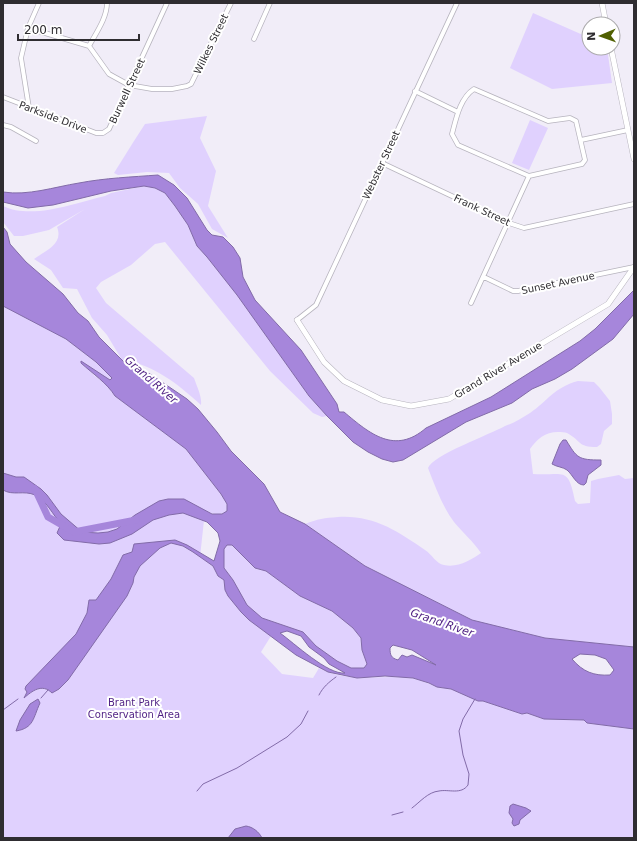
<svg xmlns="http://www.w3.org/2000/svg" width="637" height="841" viewBox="0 0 637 841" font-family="'DejaVu Sans',sans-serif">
	<rect width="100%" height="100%" fill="#f1edf8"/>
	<path fill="#e0d1fe" d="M533,13L583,35H589V48H607L612,83L552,89L510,68Z
		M207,116L200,138L216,171L208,206L228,238L212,229L198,204L180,188L169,173L147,172L118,175L114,173L134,141L145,124Z
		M530,120L548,128L529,170L512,163Z
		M144,186L155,188L165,193L175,206L188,225L197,246L207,257L237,295L309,396L327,416L322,417L313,413L270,371L165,242L155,244L131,265L101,282L96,288L106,303L194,378C197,387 202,396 201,405C178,384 153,364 122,360L107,335L92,318L77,289L63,288L51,270L34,259C45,251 64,244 57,227L85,209L49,230L23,236H14L3,222V206C32,220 76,203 105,196L111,193Z
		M3,306L66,339L96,362L113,378L110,380L81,362L95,376L110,387L115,396L186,449L221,494L227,504V511C220,516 213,514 205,511L200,557L213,566L218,576L224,580L225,589L241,612L249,620L271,636L261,652L282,674L313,678L319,668C349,684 380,674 412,678C421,680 429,684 438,687C442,688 446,688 450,689C460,692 469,697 478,701H483L522,714L527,713L543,719L584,720L587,723L634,729V838H3Z
		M578,381L594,382L599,387L610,401L612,414V424L604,431L601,444L597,447C577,447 582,441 567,433C565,432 561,432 558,432C545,432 537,439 530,449L533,474C564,476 568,465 575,501L578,504L590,503L591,481L598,479L619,475L625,479L634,478V647L545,638L472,620L365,566L305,524C318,519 324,518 338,517C374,515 397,531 425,550C432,554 436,564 444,565C458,568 471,560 481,553C473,541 463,533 454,522C442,506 435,486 428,468C433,455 491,434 505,426C514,423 522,418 530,413C549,400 553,388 578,381Z
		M232,544L255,568L266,571L300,596L332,611L353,628L361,638L362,650L367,664L364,668H351L337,661L316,646L303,632L262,618L247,605L233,580L224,568V548L227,545Z"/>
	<path fill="#a686db" stroke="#826ba8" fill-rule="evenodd" d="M158,175L174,185L187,198L207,230L212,235L223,237L233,247L240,258L243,277L255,300L301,350L337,404L339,412H344C370,434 395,455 426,428L491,397L580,341L595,329L634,290V314L613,339L572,369L555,379L532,389L512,403L466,422L403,460L393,462L382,459L368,452L353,442L327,416L309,396L237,295L207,257L197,246L188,225L175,206L165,193L155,188L144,186L111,191L53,205L28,208L3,202V192C28,196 54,187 79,183C105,178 132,177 158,175Z
		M3,227L7,232L10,244L26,262L63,294L78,313L88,321L99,337L127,365L150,374L187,399L198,409L217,432L231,451L264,484L280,512L305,524L365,566L472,620L545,638L634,647V729L587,723L584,720L544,719L527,713L522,714L483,701H478L451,689L437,687L429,683L413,678L385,676L357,678L328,672L296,655L249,620L241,612L228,596L225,590L224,580L218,576L213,566L193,552L183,546L171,543L160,548L140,566L134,577L133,583L127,596L68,680L59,689L52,693C42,683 32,691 24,698L27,692L25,689L26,686L76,634L87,613L89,600H96L111,579L123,555L132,552L134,544L175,540L187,545L214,561L220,541L218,533L207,522L183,513L169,515L153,520L132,534L110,543L99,544L64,540L57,533L61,524C53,515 46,500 35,495C24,490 13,496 3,490V473L16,477H24L41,489L47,495L61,514L82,532L98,533L108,532L117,529L135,515L159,501L168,499H184L212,514H222L227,511V504L221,494L186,449L115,396C107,383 93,374 81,363V361L110,380L112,378L96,362L66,339L3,306ZM227,545H232L255,568L266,571L300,596L332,611L353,628L361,638L362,650L367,664L364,668H351L337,661L316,646L303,632L262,618L247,605L233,580L224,568V549ZM287,631L301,636L309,647L324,658L329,664L345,673C328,675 294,643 280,633ZM393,645L412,650L436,665L412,655L407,657L402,655L398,660C391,658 390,655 390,648ZM580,654L595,655L606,659L614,670L610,675C594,676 583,672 572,659Z
		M563,440H566C577,458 578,460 601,460V465L588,475L586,483L584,485C576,485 573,475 567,470C563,467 557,467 552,464L560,444Z
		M38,699L40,703C33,718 34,728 16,731L20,720L30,704Z
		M513,804L526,808L531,811L520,820L519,824L514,826L512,823L513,819L509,813L510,806Z
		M246,826C253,827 259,832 262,838H228L235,829Z"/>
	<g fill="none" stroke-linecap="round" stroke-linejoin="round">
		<path stroke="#826ba8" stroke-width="1" d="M319,695C323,687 329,682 336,677
			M41,698L48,690
			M3,710L18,699
			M197,791L203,784L237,768L287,737L301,724L308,711
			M412,808C420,802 428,792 439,791C449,789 461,795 468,785L469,774L463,755L459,731L463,719L475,699
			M392,815L403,812"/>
		<path stroke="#a686db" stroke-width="7" d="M35,489L48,517L74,532L136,520"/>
		<defs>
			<path id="minor" d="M28,28L89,46L109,74L129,85L152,89H172L187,86L191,84L231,3
				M254,39L270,3
				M89,46C96,33 107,18 107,3
				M474,89L548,121L570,118L576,121L585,160L582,164L529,176L458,145L452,134C456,119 460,98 474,89Z
				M415,91L458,112
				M3,97L96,133H103L109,129L167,3
				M29,108L21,58L28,28L39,3
				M3,125L11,127L36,141
				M581,140L628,130
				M382,163L509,223L524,228L634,204
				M484,277L513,291H518L634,267
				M471,303L529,176
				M297,320L316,305L457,3"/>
			<path id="tertiary" d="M602,3L606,24
				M611,48L634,159
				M297,320L324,362L344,381L382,400L411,406L449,399L608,304L634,267"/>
		</defs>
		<use href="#minor" stroke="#b7b4be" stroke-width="5.5"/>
		<use href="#tertiary" stroke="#b7b4be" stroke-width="6"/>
		<use href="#minor" stroke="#fff" stroke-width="4"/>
		<use href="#tertiary" stroke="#fff" stroke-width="5"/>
	</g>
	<g text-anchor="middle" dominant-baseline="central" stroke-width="4" stroke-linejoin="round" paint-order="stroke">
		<g font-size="10" fill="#2f2d31" stroke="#fff">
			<text transform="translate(211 44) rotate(-64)">Wilkes Street</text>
			<text transform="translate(127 91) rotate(-65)">Burwell Street</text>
			<text transform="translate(53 117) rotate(21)">Parkside Drive</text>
			<text transform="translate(381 165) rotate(-65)">Webster Street</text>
			<text transform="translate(482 210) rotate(25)">Frank Street</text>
			<text transform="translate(558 283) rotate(-12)">Sunset Avenue</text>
			<text transform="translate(498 370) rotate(-31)">Grand River Avenue</text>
		</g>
		<g font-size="10" fill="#4e1f83" stroke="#fff">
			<text x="134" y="702">Brant Park<tspan x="134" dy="12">Conservation Area</tspan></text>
		</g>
		<g font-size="11" font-style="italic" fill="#4c1d80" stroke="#fff">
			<text transform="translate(151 380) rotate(41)">Grand River</text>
			<text transform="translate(442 623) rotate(19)">Grand River</text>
		</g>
	</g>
	<rect width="637" height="841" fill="none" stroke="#2f2d31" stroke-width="8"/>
	<g transform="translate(601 36) rotate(268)"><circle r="19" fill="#ffffff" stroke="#acabad"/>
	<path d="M0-3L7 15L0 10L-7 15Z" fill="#506002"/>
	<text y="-6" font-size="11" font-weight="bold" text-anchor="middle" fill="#2f2d31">N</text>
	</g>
	<path d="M18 34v6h121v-6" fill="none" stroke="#2f2d31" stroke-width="2"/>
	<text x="24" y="34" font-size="12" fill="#2f2d31" stroke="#ffffff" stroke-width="3" paint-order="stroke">200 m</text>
</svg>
